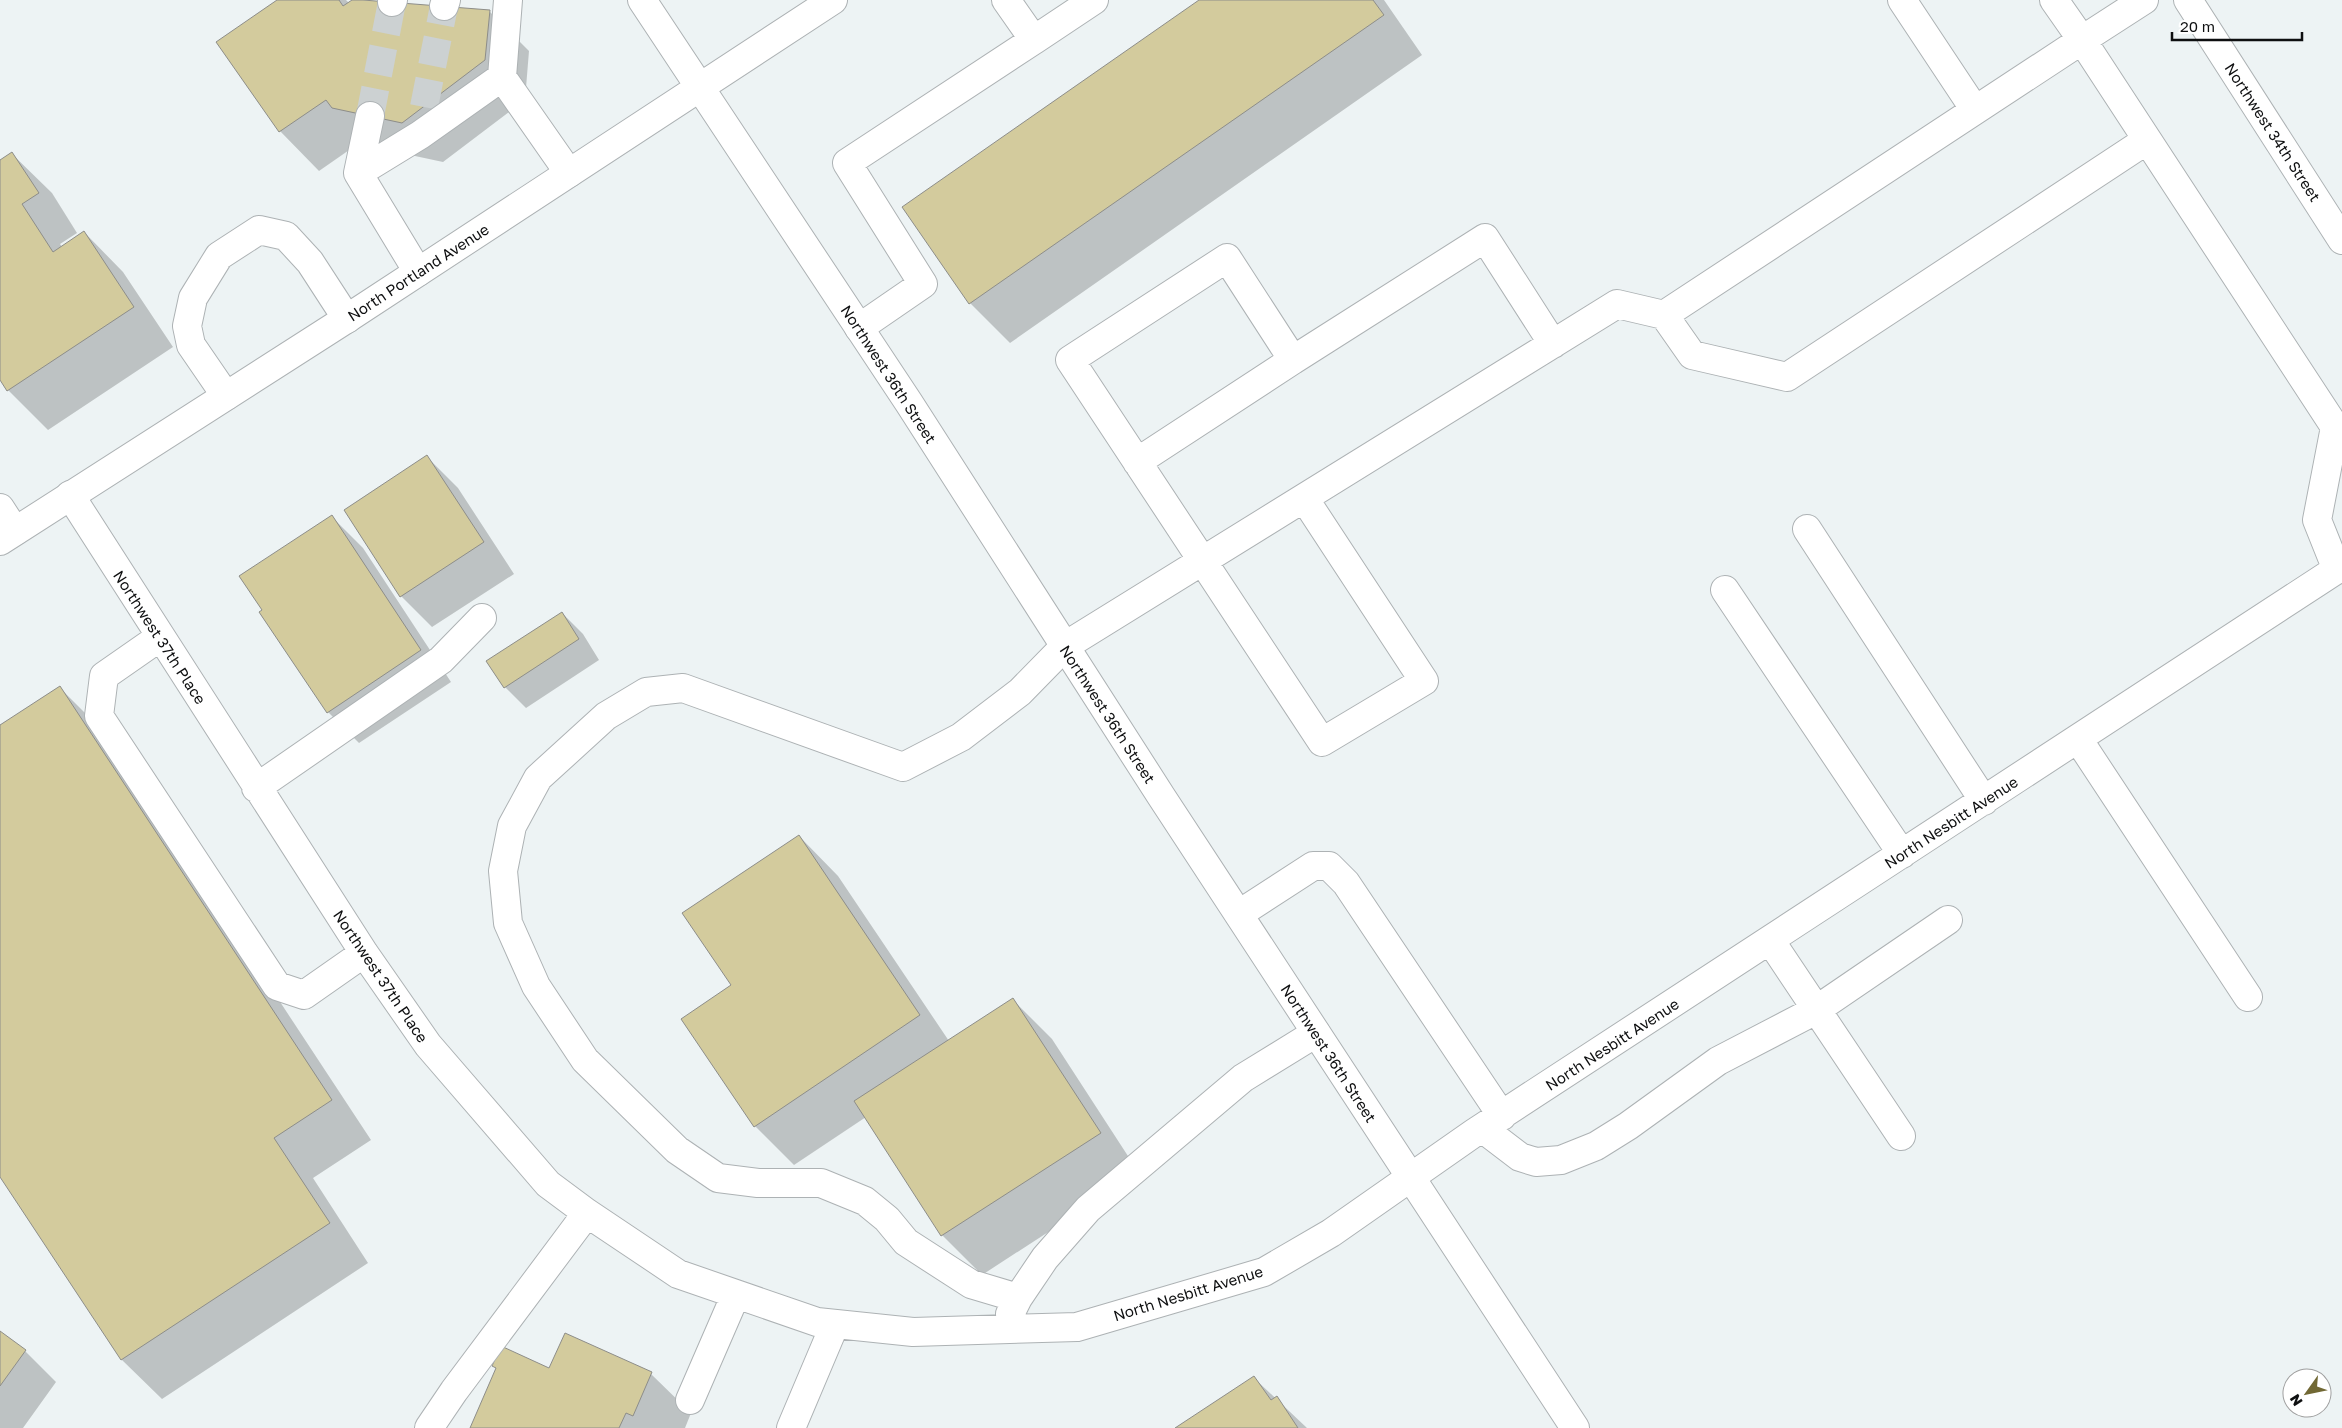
<svg xmlns="http://www.w3.org/2000/svg" width="2342" height="1428" viewBox="0 0 2342 1428" font-family="'Golos Text',sans-serif">
	<rect width="100%" height="100%" fill="#edf3f4"/>
	<path fill="#0003" d="M279,0H346L349,3L489,11L529,51L525,100L443,162L373,147L365,139L319,171L280,131Z
		M1201,0H1384L1422,55L1010,343L970,303Z
		M12,154L52,193L77,233L60,244L62,247L84,232L123,272L173,347L48,430L8,390L0,378V161Z
		M427,457L458,488L514,574L432,627L401,596Z
		M332,517L363,548L451,682L359,743L328,712Z
		M562,613L583,634L599,660L526,708L505,687Z
		M59,687L99,727L371,1140L313,1178L368,1263L162,1399L122,1360L0,1174V726Z
		M799,836L838,876L949,1041L1013,1000L1052,1039L1139,1173L982,1275L942,1235L866,1117L794,1165L755,1126L732,986Z
		M0,1333L25,1351L56,1382L23,1428H0Z
		M566,1335L651,1374L691,1413L685,1428H471L497,1369L493,1366L550,1370Z
		M1254,1378L1307,1428H1177Z"/>
	<path fill="#d3cb9d" stroke="#8d8d89" d="M277,0H339L343,6L352,0H363L490,10L485,60L402,123L332,108L326,100L279,132L216,42Z
		M1199,0H1373L1384,15L969,304L902,207Z
		M12,152L39,193L22,204L53,252L84,231L134,307L7,391L0,380V160Z
		M427,455L484,542L400,597L344,510Z
		M332,515L421,650L327,713L259,612L262,610L239,576Z
		M562,612L579,639L504,688L486,661Z
		M60,686L332,1100L274,1138L330,1223L121,1360L0,1177V725Z
		M799,835L920,1015L754,1127L681,1019L731,985L682,913Z
		M1013,998L1101,1133L941,1236L854,1101Z
		M0,1331L26,1350L0,1386Z
		M565,1333L652,1372L633,1416L626,1413L619,1428H470L496,1368L492,1366L501,1346L549,1368Z
		M1254,1376L1271,1400L1277,1396L1298,1428H1175Z"/>
	<g fill="none" stroke-linecap="round" stroke-linejoin="round">
		<path stroke="#ccd1d2" stroke-width="28" stroke-dasharray="28 14" stroke-linecap="butt" d="M424,107L444,6
			M370,116L392,2"/>
		<defs>
			<path id="minor" d="M1902,0L1975,110
				M2144,0L2082,40L2335,427L2317,520L2337,570
				M2188,0L2342,240
				M392,2L393,0
				M444,6L446,0
				M1034,40L1094,0
				M502,77L508,0
				M370,116L358,173L418,272
				M358,173L420,135L502,77L569,173
				M1664,315L1692,355L1787,377L2147,140
				M859,328L923,284L847,163L1034,40L1006,0
				M1293,360L1485,238L1553,344
				M226,396L191,345L187,326L193,298L219,256L259,230L286,236L310,262L347,319
				M1137,462L1293,360L1227,258L1070,360L1322,742L1424,681L1304,498
				M70,495L364,953L428,1045L548,1184L587,1213L678,1274L817,1322L913,1332L1077,1327L1264,1272L1331,1233L1474,1133L2342,566
				M0,508L15,531
				M1807,529L1984,801
				M1725,590L1902,854
				M160,637L104,676L99,716L277,986L304,995L364,953
				M2078,739L2248,997
				M256,788L441,660L482,618
				M1239,914L1313,866H1329L1346,883L1502,1116
				M1770,940L1901,1136
				M1482,1128L1520,1157L1536,1162L1561,1160L1596,1146L1628,1126L1718,1061L1816,1010L1948,920
				M1018,1298L971,1284L906,1242L887,1219L865,1201L821,1183H758L718,1178L677,1150L585,1060L536,986L508,923L503,871L512,826L538,778L606,716L646,692L683,688L903,767L961,737L1020,692L1065,646L1617,304L1664,315L2082,40L2054,0
				M1010,1314L1018,1298L1045,1258L1088,1209L1243,1078L1316,1033
				M690,1400L736,1294
				M429,1428L454,1391L587,1213
				M791,1428L835,1324"/>
			<path id="major" d="M642,0L909,403L1161,796L1575,1428
				M0,541L351,316L833,0"/>
		</defs>
		<use href="#minor" stroke="#adb2b4" stroke-width="30"/>
		<use href="#major" stroke="#adb2b4" stroke-width="30"/>
		<use href="#minor" stroke="#fff" stroke-width="28"/>
		<use href="#major" stroke="#fff" stroke-width="28"/>
	</g>
	<g text-anchor="middle" dominant-baseline="central" stroke-width="4" stroke-linejoin="round" paint-order="stroke">
		<g font-size="15" fill="#0e0f10" stroke="#fff">
			<text transform="translate(2273 132) rotate(57)">Northwest 34th Street</text>
			<text transform="translate(418 272) rotate(-33)">North Portland Avenue</text>
			<text transform="translate(889 374) rotate(57)">Northwest 36th Street</text>
			<text transform="translate(160 637) rotate(57)">Northwest 37th Place</text>
			<text transform="translate(1108 714) rotate(57)">Northwest 36th Street</text>
			<text transform="translate(1951 822) rotate(-33)">North Nesbitt Avenue</text>
			<text transform="translate(381 976) rotate(56)">Northwest 37th Place</text>
			<text transform="translate(1612 1044) rotate(-33)">North Nesbitt Avenue</text>
			<text transform="translate(1329 1053) rotate(57)">Northwest 36th Street</text>
			<text transform="translate(1188 1293) rotate(-17)">North Nesbitt Avenue</text>
		</g>
	</g>
	<g transform="translate(2307 1393) rotate(237)"><circle r="24" fill="#ffffff" stroke="#9f9f9f"/>
	<path d="M0-4L9 19L0 12L-9 19Z" fill="#716834"/>
	<text y="-8" font-size="14" font-weight="bold" text-anchor="middle" fill="#0e0f10">N</text>
	</g>
	<path d="M2172 32v8h130v-8" fill="none" stroke="#0e0f10" stroke-width="2.5"/>
	<text x="2180" y="32" font-size="15" fill="#0e0f10" stroke="#ffffff" stroke-width="4" paint-order="stroke">20 m</text>
</svg>
